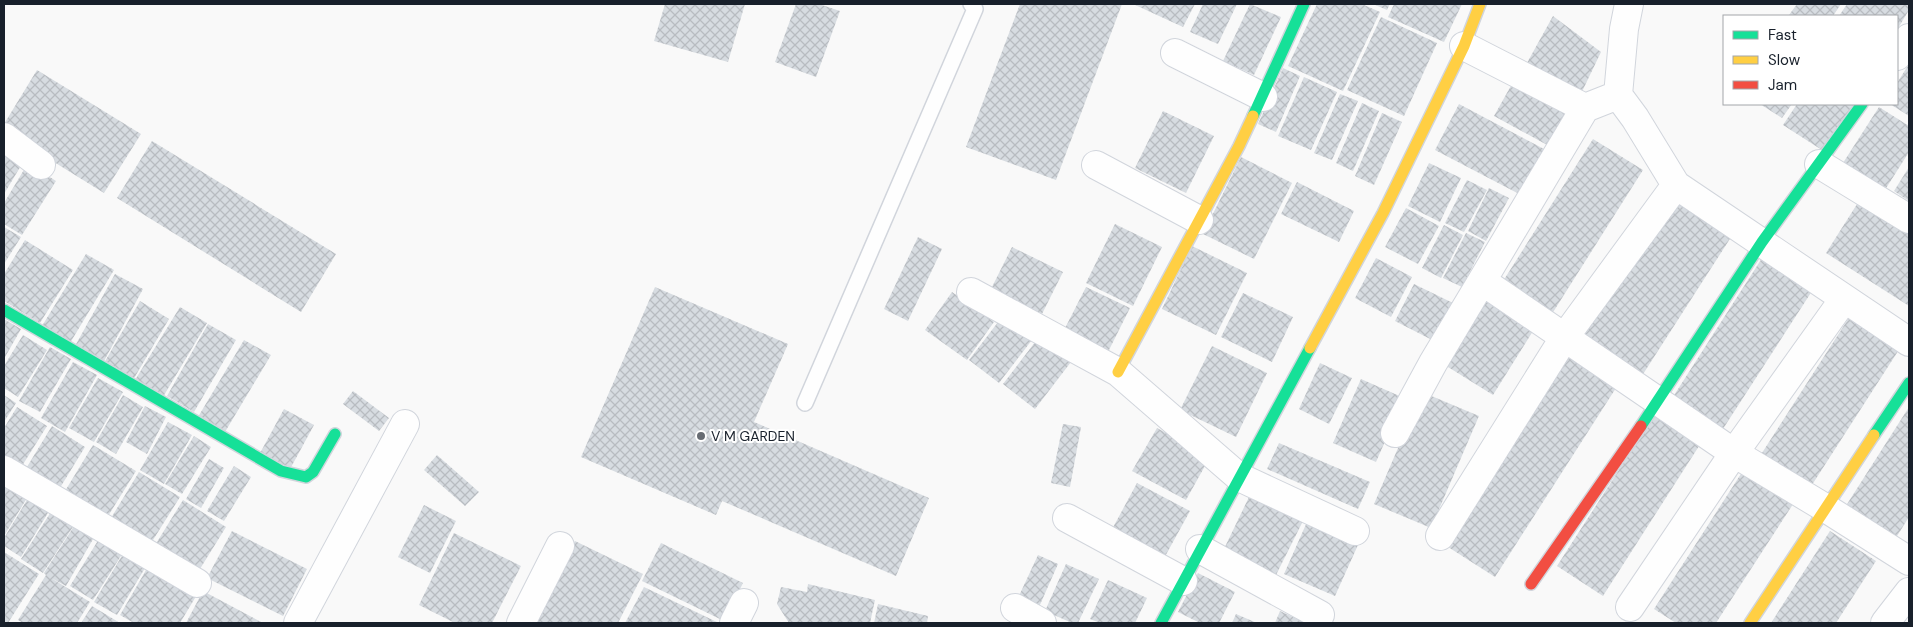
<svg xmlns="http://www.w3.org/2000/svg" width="1913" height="627" viewBox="0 0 1913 627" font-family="'DM Sans',sans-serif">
	<defs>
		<pattern id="building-cross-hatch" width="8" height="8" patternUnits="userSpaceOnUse" patternTransform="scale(1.25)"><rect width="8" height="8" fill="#d7dce1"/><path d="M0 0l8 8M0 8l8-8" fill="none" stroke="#b8bcc1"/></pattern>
	</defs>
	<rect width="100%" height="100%" fill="#f9f9f9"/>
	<path fill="url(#building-cross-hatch)" d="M665,4H745L728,62L654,41Z
		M796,4H819L840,11L816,77L775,62Z
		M1020,4H1122L1056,180L966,147Z
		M1133,4H1195L1183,27Z
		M1203,4H1237L1218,44L1190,32Z
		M1250,4L1281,17L1254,75L1223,61Z
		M1317,4H1362L1380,12L1343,91L1288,66Z
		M1373,4H1390L1387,10Z
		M1394,4H1462L1444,42L1388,17Z
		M1797,4H1841L1833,16H1790L1789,15Z
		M1847,4H1909V10L1897,30V16H1839Z
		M1553,16L1601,52L1578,100L1523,70Z
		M1381,17L1437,43L1404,116L1347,90Z
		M1909,64V116L1890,104H1897V83Z
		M1283,68L1300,76L1276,132L1258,124Z
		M37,70L141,134L104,193L4,131V124Z
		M1517,75L1572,104L1549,146L1494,116Z
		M1304,77L1337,92L1311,150L1278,136Z
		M1340,94L1358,101L1332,160L1314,153Z
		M1362,103L1379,111L1353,171L1336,163Z
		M1459,104L1544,149L1521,195L1435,150Z
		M1760,104H1792L1782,118Z
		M1797,104H1856L1825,152L1783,125Z
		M1879,107L1909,126V152L1883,193L1841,166Z
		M1163,111L1214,136L1186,193L1135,168Z
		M1382,113L1402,122L1374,185L1355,176Z
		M1593,139L1643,170L1550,317L1500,286Z
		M152,141L336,254L301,312L117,198Z
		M4,146L25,159L4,194Z
		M1241,157L1292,183L1254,259L1203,234Z
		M28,163L56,181L22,235L4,224V203Z
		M1429,163L1461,178L1440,222L1408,206Z
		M1909,167V201L1894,191Z
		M1467,180L1487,190L1464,232L1445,223Z
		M1297,182L1354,211L1339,242L1281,214Z
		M1489,188L1509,198L1486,241L1468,231Z
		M1676,192L1735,231L1638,382L1578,344Z
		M1859,201L1909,233V306L1826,253Z
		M1406,208L1439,226L1418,264L1385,247Z
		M1115,224L1162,247L1133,306L1086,283Z
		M1444,225L1463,235L1441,278L1422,268Z
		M4,227L21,237L4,264Z
		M1466,233L1485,242L1462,287L1443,278Z
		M918,237L942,249L908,321L884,309Z
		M25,240L73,270L40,323L4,301V274Z
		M1192,246L1247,273L1216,335L1162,309Z
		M1012,247L1063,272L1042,314L991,289Z
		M86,254L114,270L70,343L42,326Z
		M1764,255L1814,288L1721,432L1671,400Z
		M1376,258L1412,277L1391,317L1355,298Z
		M115,274L143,289L104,361L75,346Z
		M1414,284L1455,304L1436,342L1395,321Z
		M655,287L788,344L754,422L929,498L896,576L722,501L716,515L581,457Z
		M1086,287L1130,308L1104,360L1060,338Z
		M1485,290L1538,323L1493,395L1440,362Z
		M952,292L994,322L967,360L925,330Z
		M1243,293L1293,317L1272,362L1221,337Z
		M140,301L169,319L133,380L104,363Z
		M180,307L207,323L163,397L135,380Z
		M1005,313L1035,336L999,383L969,360Z
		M1852,313L1902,345L1810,488L1760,456Z
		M4,319L21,329L4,359Z
		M208,324L236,340L194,412L167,396Z
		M23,335L47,350L18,397L4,388V366Z
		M1039,337L1071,362L1035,409L1003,384Z
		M244,340L271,355L225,432L198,417Z
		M1212,346L1267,373L1236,437L1180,410Z
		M50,347L71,359L40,412L19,401Z
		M1566,356L1616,388L1495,577L1445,545Z
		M73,362L97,375L65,432L41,418Z
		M1320,363L1352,378L1329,424L1299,409Z
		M98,378L123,392L94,442L69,428Z
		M1361,379L1404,398L1376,462L1333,443Z
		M353,391L389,418L379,431L343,404Z
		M1422,392L1479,416L1431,528L1374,504Z
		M4,395L16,403L4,422Z
		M123,395L143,407L116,454L96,442Z
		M145,406L166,417L147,454L126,442Z
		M17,407L47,426L17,474L4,466V428Z
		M1909,407V517L1892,544L1842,512Z
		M284,409L314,425L289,471L259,455Z
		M1655,414L1701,443L1603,596L1557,566Z
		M168,422L192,435L164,484L140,470Z
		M1063,424L1081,427L1070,487L1051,483Z
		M52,426L85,447L55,496L22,475Z
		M1157,428L1210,457L1186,500L1132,471Z
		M194,436L211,447L182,494L165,484Z
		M1279,443L1370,482L1358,509L1267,469Z
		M93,445L136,471L105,521L62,496Z
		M437,455L479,492L465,506L424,470Z
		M209,459L224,468L201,508L186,499Z
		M234,466L251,477L224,521L207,511Z
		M1746,466L1797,498L1716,623H1676L1654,609Z
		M139,472L180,497L148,548L108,523Z
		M4,477L30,493L4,536Z
		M1137,483L1190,511L1162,562L1110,533Z
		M30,495L51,508L21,557L4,546V538Z
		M1250,495L1303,521L1274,579L1222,553Z
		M183,500L226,527L195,577L152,550Z
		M424,505L456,521L430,573L398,557Z
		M54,507L76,522L43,573L21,559Z
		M1307,522L1358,545L1335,596L1284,574Z
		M76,523L96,534L66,586L51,578L90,602L77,623H23L18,620L46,575L44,573Z
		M232,531L307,569L283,616L207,578Z
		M1830,531L1876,561L1836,623H1771Z
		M454,533L521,566L492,623H455L419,605Z
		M102,534L126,548L93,600L70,586Z
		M575,541L643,574L618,623H534Z
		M661,543L743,583L724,621L642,581Z
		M126,549L148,563L117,615L94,602Z
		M4,552L39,574L8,623H4Z
		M1038,555L1058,564L1039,607L1018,598Z
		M1066,564L1099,579L1078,623H1072L1045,611Z
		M149,565L198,593L180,623H134L120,615Z
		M1198,573L1235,592L1219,623H1200L1178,612Z
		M1108,580L1147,598L1135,623H1100L1090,619Z
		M808,584L875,600L870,623H789L777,604L781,587L807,592Z
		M644,587L719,623H625Z
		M203,591L263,623H186Z
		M878,604L928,616L927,623H874Z
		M92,606L120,623H81Z
		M1280,611L1306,623H1275Z
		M1236,614L1257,623H1232Z"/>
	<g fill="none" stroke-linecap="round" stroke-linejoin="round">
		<defs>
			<path id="lane" d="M805,403L975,9L971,4"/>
			<path id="street" d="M1629,4L1624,29L1618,95L1635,118L1676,185L1909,342
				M1464,46L1585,108
				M1175,53L1263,97
				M1897,56L1909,38
				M4,137L41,165
				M1819,164L1909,219
				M1096,165L1199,220
				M1482,281L1734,453L1827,509L1909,561
				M971,292L1118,372L1239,477L1355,531
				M1395,433L1433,363L1585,108L1618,95
				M4,470L197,583
				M1067,518L1183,581
				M1440,536L1564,338L1676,185
				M1200,549L1320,615
				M1630,607L1734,453L1844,299
				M1015,608L1042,623
				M298,623L405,424
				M521,623L560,546
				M734,623L744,603
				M1885,623L1909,592"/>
			<path id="fast" d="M1253,116L1304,4
				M4,310L281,471L306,477L313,472L335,434
				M1641,426L1762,242L1862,104
				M1874,435L1909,383
				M1161,623L1310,348"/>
			<path id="slow" d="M1310,348L1383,213L1464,46L1480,4
				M1118,372L1239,146L1253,116
				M1750,623L1874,435"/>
			<path id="jam" d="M1531,584L1641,426"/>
		</defs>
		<use href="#lane" stroke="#d1d5dc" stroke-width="18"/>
		<use href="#street" stroke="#d1d5dc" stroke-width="30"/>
		<use href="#fast" stroke="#d1d5dc" stroke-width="14"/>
		<use href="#slow" stroke="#d1d5dc" stroke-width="14"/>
		<use href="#jam" stroke="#d1d5dc" stroke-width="14"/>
		<use href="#lane" stroke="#fefefe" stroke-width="15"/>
		<use href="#street" stroke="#fefefe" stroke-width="28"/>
		<use href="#fast" stroke="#16e098" stroke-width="11"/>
		<use href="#slow" stroke="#ffcf43" stroke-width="11"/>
		<use href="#jam" stroke="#f24e42" stroke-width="11"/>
	</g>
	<circle fill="#676c73" stroke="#fff" stroke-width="2" cx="701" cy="436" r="5"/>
	<g text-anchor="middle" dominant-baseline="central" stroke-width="4" stroke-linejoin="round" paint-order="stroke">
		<g font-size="14" fill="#18202b" stroke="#fff" text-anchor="start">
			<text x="711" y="436">V M GARDEN</text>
		</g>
	</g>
	<rect width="1913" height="627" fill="none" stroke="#18202b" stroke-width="10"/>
	<rect x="1723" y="15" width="175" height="90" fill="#ffffff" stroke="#a3a6aa"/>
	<rect x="1733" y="31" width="25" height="8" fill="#16e098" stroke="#a3a6aa"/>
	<text x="1768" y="40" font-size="15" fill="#18202b">Fast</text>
	<rect x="1733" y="56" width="25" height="8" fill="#ffcf43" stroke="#a3a6aa"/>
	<text x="1768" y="65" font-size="15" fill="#18202b">Slow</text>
	<rect x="1733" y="81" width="25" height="8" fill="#f24e42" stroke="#a3a6aa"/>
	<text x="1768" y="90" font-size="15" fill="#18202b">Jam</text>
</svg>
